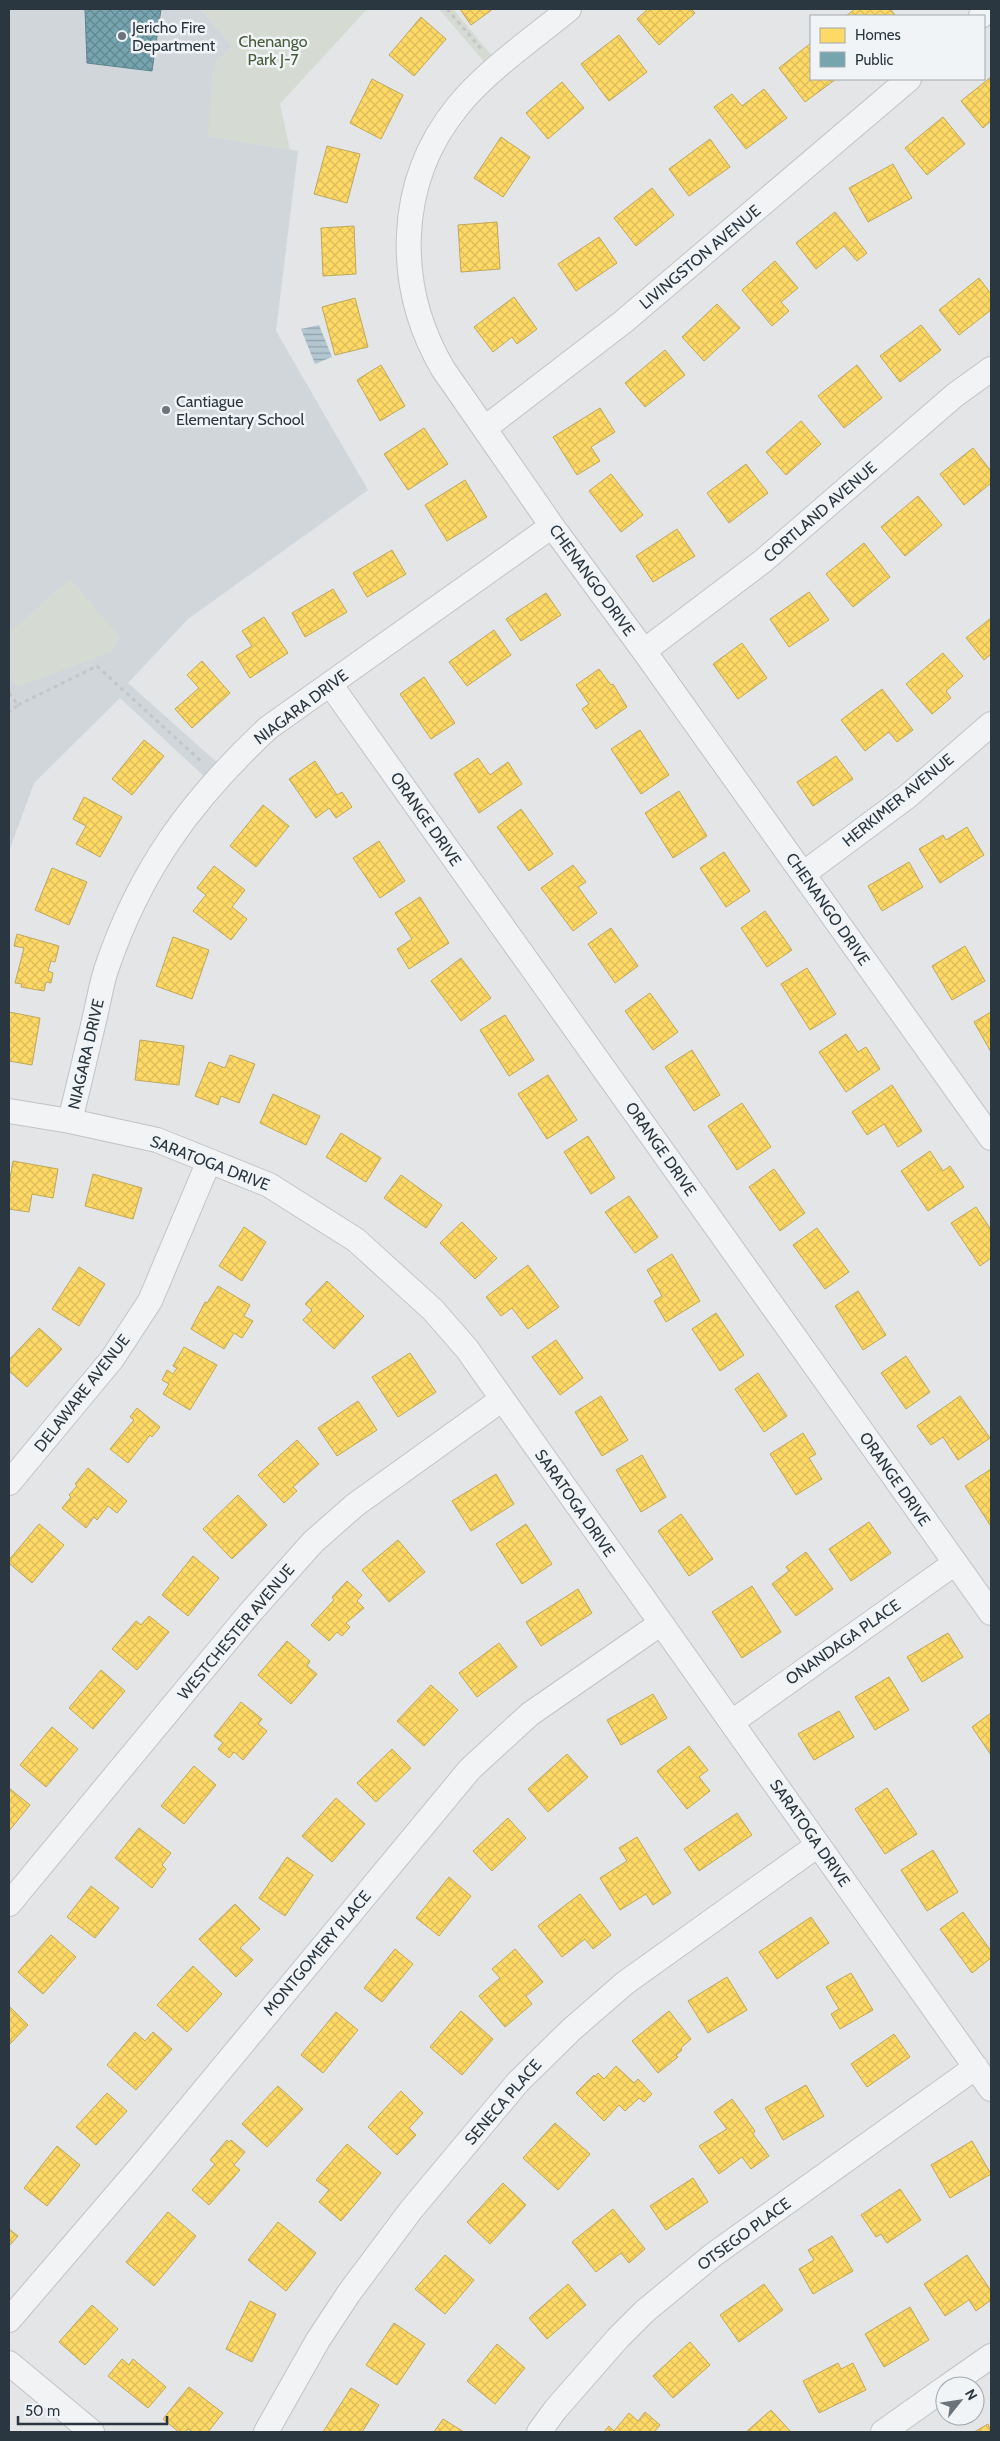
<svg xmlns="http://www.w3.org/2000/svg" width="1000" height="2441" viewBox="0 0 1000 2441" font-family="Cabin,sans-serif">
	<defs>
		<pattern id="water-rules" width="6" height="5" patternUnits="userSpaceOnUse" patternTransform="scale(1.25)"><rect width="6" height="5" fill="#b3c7d1"/><path d="M0 2.5h6" fill="none" stroke="#92a2ab"/></pattern>
		<pattern id="homes-cross-hatch" width="8" height="8" patternUnits="userSpaceOnUse" patternTransform="scale(1.25)"><rect width="8" height="8" fill="#ffd966"/><path d="M0 0l8 8M0 8l8-8" fill="none" stroke="#dbbb5a"/></pattern>
		<pattern id="public-cross-hatch" width="8" height="8" patternUnits="userSpaceOnUse" patternTransform="scale(1.25)"><rect width="8" height="8" fill="#76a5af"/><path d="M0 0l8 8M0 8l8-8" fill="none" stroke="#618790"/></pattern>
	</defs>
	<rect width="100%" height="100%" fill="#e3e5e7"/>
	<path fill="#d1d6da" d="M9,9H201L232,46L208,136L298,151L276,331L368,490L188,619L128,683L221,766L209,781L120,698L34,783L9,851Z"/>
	<path fill="#d5dbd3" d="M201,9H367L280,104L290,150L208,136L213,65L232,46Z
		M439,9H453L498,63L491,70Z
		M70,579L120,637L112,652L17,687L9,675V633Z"/>
	<path fill="url(#water-rules)" d="M319,325L332,357L315,364L301,329Z"/>
	<path fill="url(#homes-cross-hatch)" stroke="#bfa85b" d="M460,9H493L471,25Z
		M648,9H691L695,13L659,45L637,19Z
		M855,9H890L896,16H846Z
		M421,17L446,39L414,76L389,55Z
		M619,35L647,72L609,101L581,64Z
		M811,43V79H836L805,102L779,68Z
		M991,77V121L983,128L961,101Z
		M372,79L403,95L381,139L350,123Z
		M562,82L584,108L548,139L526,113Z
		M764,89L787,118L746,149L714,107L732,94L742,106Z
		M943,117L965,144L927,175L905,148Z
		M501,137L530,157L503,197L474,178Z
		M710,139L730,167L689,196L669,169Z
		M327,146L360,154L347,203L314,194Z
		M893,164L912,198L868,222L849,188Z
		M652,188L674,215L636,246L614,218Z
		M835,212L867,253L857,261L844,246L816,269L796,243Z
		M497,222L500,269L461,272L458,225Z
		M354,226L356,274L323,276L321,228Z
		M599,237L617,263L576,291L558,264Z
		M775,261L798,288L781,302L789,311L772,326L742,290Z
		M979,278L991,294V310L959,335L939,310Z
		M514,297L537,329L517,344L512,337L493,352L474,327Z
		M355,298L368,347L335,355L322,307Z
		M717,304L740,328L704,361L682,337Z
		M921,325L941,350L900,382L880,356Z
		M665,350L685,375L645,407L625,383Z
		M381,365L405,406L380,421L357,380Z
		M857,365L882,398L844,428L818,396Z
		M600,408L615,432L591,447L600,461L577,475L553,437Z
		M801,421L821,444L786,475L766,452Z
		M424,428L448,464L408,490L384,454Z
		M973,448L991,471V483L964,505L940,474Z
		M746,464L768,493L729,523L707,493Z
		M611,474L643,515L621,532L589,491Z
		M465,480L487,517L447,541L425,505Z
		M918,496L942,525L905,556L881,527Z
		M677,529L695,556L653,582L636,556Z
		M864,543L890,577L853,607L826,574Z
		M392,550L406,574L367,597L353,573Z
		M333,589L347,612L305,637L292,613Z
		M809,592L829,620L789,647L770,619Z
		M546,593L561,615L521,641L506,619Z
		M264,617L288,653L250,678L236,656L252,646L242,631Z
		M991,618V654L984,660L966,638Z
		M494,630L511,655L467,686L449,662Z
		M742,643L767,678L738,699L713,664Z
		M943,653L963,676L946,691L951,698L932,714L906,684Z
		M202,661L230,693L192,728L175,709L199,688L187,675Z
		M599,669L611,685L613,684L627,707L596,729L582,709L589,704L576,685Z
		M424,677L455,723L431,739L400,694Z
		M882,689L913,730L897,742L889,732L865,751L841,720Z
		M640,730L669,775L641,794L611,749Z
		M144,740L164,756L132,795L112,779Z
		M836,756L853,779L813,806L797,782Z
		M478,758L490,775L508,762L522,784L479,813L454,774Z
		M315,761L337,795L342,792L352,807L336,818L329,808L316,818L289,779Z
		M679,791L707,836L673,858L645,813Z
		M84,797L122,817L100,857L76,844L86,826L73,819Z
		M263,805L289,826L256,867L230,846Z
		M521,809L553,854L529,871L497,827Z
		M967,827L984,855L940,883L919,849L943,835L946,840Z
		M379,841L405,881L380,898L353,858Z
		M724,852L750,891L726,907L700,868Z
		M909,862L923,887L882,911L868,886Z
		M573,865L586,882L578,887L597,913L573,931L541,888Z
		M214,866L245,890L232,907L247,919L231,940L193,911L206,895L197,888Z
		M52,868L87,882L69,925L35,910Z
		M420,897L449,943L409,969L397,949L412,939L395,913Z
		M765,911L792,950L767,967L741,928Z
		M611,928L638,966L615,983L588,944Z
		M17,934L59,946L55,962L51,961L48,971L53,973L51,983L46,982L44,991L21,987L22,984L15,983L24,948L14,946Z
		M173,937L209,950L192,999L156,986Z
		M965,946L985,981L952,1000L932,966Z
		M461,958L491,998L461,1021L431,981Z
		M807,968L836,1014L810,1030L781,984Z
		M650,993L678,1032L653,1050L625,1011Z
		M9,1012L40,1018L32,1065L9,1061Z
		M991,1012V1052L974,1022Z
		M505,1015L534,1060L509,1076L480,1030Z
		M846,1034L858,1052L866,1047L880,1069L846,1092L819,1052Z
		M140,1040L184,1046L179,1085L135,1080Z
		M692,1050L720,1095L694,1111L665,1067Z
		M230,1055L255,1064L239,1103L221,1096L218,1105L195,1096L209,1062L225,1068Z
		M548,1075L577,1120L547,1139L518,1094Z
		M892,1085L922,1131L898,1147L884,1124L867,1135L852,1112Z
		M273,1094L320,1116L306,1145L260,1123Z
		M742,1103L771,1147L737,1170L708,1126Z
		M341,1133L381,1158L366,1182L326,1157Z
		M588,1136L615,1178L591,1194L564,1152Z
		M930,1151L943,1171L950,1166L964,1187L928,1211L901,1171Z
		M13,1161L58,1169L53,1198L32,1194L29,1212L9,1209V1184Z
		M774,1169L805,1213L780,1231L749,1187Z
		M93,1174L142,1188L133,1219L85,1206Z
		M401,1175L442,1205L426,1228L384,1198Z
		M629,1196L658,1237L635,1253L605,1212Z
		M976,1207L991,1230V1258L980,1266L951,1223Z
		M462,1222L497,1258L475,1279L440,1243Z
		M244,1227L266,1242L242,1281L219,1266Z
		M817,1228L849,1272L825,1289L793,1245Z
		M672,1254L700,1301L666,1322L654,1301L662,1296L647,1270Z
		M528,1265L559,1307L528,1329L512,1308L501,1316L486,1297Z
		M79,1267L105,1284L79,1326L52,1309Z
		M327,1281L364,1316L334,1349L303,1320L312,1310L305,1304Z
		M218,1286L250,1305L244,1316L253,1321L242,1338L234,1333L224,1349L191,1329L205,1302L207,1303Z
		M858,1291L886,1335L863,1350L835,1306Z
		M716,1313L744,1355L720,1371L692,1329Z
		M39,1328L62,1349L27,1387L9,1371V1360Z
		M556,1340L583,1378L560,1395L532,1357Z
		M184,1347L217,1365L190,1410L163,1394L169,1384L162,1380L167,1370L173,1374L177,1368L173,1366Z
		M410,1353L436,1392L398,1417L372,1377Z
		M906,1356L930,1392L906,1409L881,1373Z
		M758,1373L787,1416L764,1432L735,1389Z
		M601,1396L628,1440L602,1456L575,1412Z
		M960,1396L990,1438L958,1460L943,1437L931,1445L917,1426Z
		M358,1401L377,1430L337,1456L318,1428Z
		M137,1408L160,1427L152,1437L150,1435L128,1463L110,1449L134,1420L130,1417Z
		M803,1433L816,1454L809,1458L822,1479L796,1495L770,1454Z
		M297,1440L319,1464L293,1487L297,1491L284,1503L258,1475Z
		M642,1455L666,1497L641,1512L616,1470Z
		M88,1468L127,1501L117,1513L108,1506L97,1520L94,1517L86,1528L62,1508L71,1497L69,1495L77,1486L75,1484Z
		M991,1469V1524L990,1525L965,1486Z
		M496,1474L514,1504L471,1531L452,1501Z
		M238,1495L267,1525L232,1559L203,1529Z
		M681,1514L713,1559L689,1576L658,1531Z
		M869,1522L891,1553L851,1581L829,1549Z
		M39,1524L64,1545L32,1583L9,1563V1560Z
		M526,1524L552,1564L522,1584L496,1544Z
		M398,1540L425,1572L389,1602L362,1570Z
		M806,1552L833,1589L796,1616L772,1584L789,1571L786,1567Z
		M193,1556L219,1578L188,1616L162,1595Z
		M347,1581L362,1595L357,1601L364,1608L346,1623L350,1627L342,1636L337,1632L329,1641L311,1625L334,1600L332,1597Z
		M752,1586L781,1632L742,1658L712,1612Z
		M578,1589L592,1613L541,1646L526,1622Z
		M149,1616L169,1632L137,1670L112,1649L136,1621L141,1625Z
		M948,1633L963,1657L922,1682L907,1657Z
		M287,1641L310,1661L307,1666L317,1674L291,1704L258,1675Z
		M499,1643L517,1667L477,1697L459,1673Z
		M101,1670L125,1691L93,1729L69,1708Z
		M889,1677L909,1710L875,1730L855,1697Z
		M431,1685L458,1710L424,1746L397,1721Z
		M653,1694L667,1718L621,1745L607,1720Z
		M241,1702L262,1719L258,1724L267,1731L243,1760L234,1752L229,1758L218,1749L223,1743L214,1736Z
		M839,1711L854,1737L814,1760L798,1734Z
		M991,1713V1755L972,1727Z
		M52,1727L78,1749L46,1787L20,1765Z
		M689,1746L708,1770L699,1777L710,1791L687,1809L657,1771Z
		M392,1749L411,1768L376,1802L357,1783Z
		M567,1754L588,1777L548,1812L528,1789Z
		M194,1766L216,1785L184,1824L161,1806Z
		M9,1788L30,1805L9,1831Z
		M887,1788L917,1834L885,1854L855,1809Z
		M336,1798L365,1824L332,1862L302,1836Z
		M737,1813L752,1835L699,1871L684,1849Z
		M508,1818L526,1838L492,1871L473,1851Z
		M139,1828L171,1853L162,1865L166,1869L152,1888L115,1858Z
		M637,1837L671,1893L653,1905L646,1894L620,1910L600,1878L627,1861L619,1848Z
		M933,1850L958,1892L927,1911L901,1870Z
		M287,1857L313,1875L285,1916L259,1898Z
		M449,1877L471,1896L439,1936L416,1918Z
		M91,1886L119,1908L95,1938L67,1917Z
		M580,1894L611,1935L593,1949L585,1939L562,1957L538,1926Z
		M235,1904L260,1929L240,1948L253,1960L236,1977L199,1939Z
		M963,1912L991,1951V1958L972,1973L940,1929Z
		M811,1917L829,1943L777,1979L759,1952Z
		M51,1935L76,1957L43,1994L18,1972Z
		M395,1949L413,1964L382,2002L364,1988Z
		M515,1949L543,1982L526,1996L532,2004L505,2027L479,1996L500,1978L492,1969Z
		M193,1966L222,1994L187,2032L157,2005Z
		M851,1973L873,2010L840,2029L831,2014L839,2009L826,1987Z
		M727,1977L747,2010L708,2033L688,2001Z
		M9,2006L28,2025L9,2045Z
		M461,2011L493,2039L462,2075L430,2047Z
		M669,2011L691,2039L681,2048L682,2050L676,2055L678,2057L658,2073L632,2041Z
		M336,2012L358,2030L323,2073L301,2055Z
		M135,2032L145,2041L153,2032L172,2049L136,2090L107,2065Z
		M894,2034L910,2057L867,2087L851,2064Z
		M616,2066L634,2083L638,2079L652,2094L644,2102L639,2098L625,2111L619,2105L604,2121L576,2093L594,2075L595,2077L598,2073L604,2079Z
		M806,2085L824,2116L783,2140L765,2108Z
		M278,2086L303,2109L267,2147L242,2124Z
		M401,2091L423,2113L409,2128L416,2135L397,2155L368,2127Z
		M107,2093L127,2111L96,2145L76,2127Z
		M732,2099L755,2131L753,2134L769,2156L751,2169L742,2157L719,2174L699,2146L727,2129L714,2112Z
		M555,2123L590,2154L558,2190L523,2158Z
		M227,2140L229,2142L231,2140L245,2152L234,2165L240,2170L209,2205L192,2190L215,2164L210,2160Z
		M972,2141L991,2174L950,2198L931,2165Z
		M347,2144L381,2173L341,2221L319,2202L329,2190L316,2180Z
		M57,2146L80,2165L47,2206L24,2188Z
		M693,2178L708,2202L666,2230L650,2206Z
		M503,2183L526,2205L490,2244L467,2222Z
		M900,2189L921,2220L887,2243L881,2234L876,2237L861,2215Z
		M613,2209L645,2249L629,2263L621,2253L596,2272L572,2242Z
		M168,2212L196,2236L154,2286L126,2262Z
		M278,2222L316,2253L286,2291L248,2260Z
		M9,2229L18,2236L10,2245L9,2244Z
		M832,2236L853,2271L813,2294L799,2269L814,2260L808,2250Z
		M445,2255L474,2280L445,2314L415,2289Z
		M967,2255L991,2291V2300L976,2311L969,2300L945,2316L924,2284Z
		M568,2284L586,2305L547,2339L529,2318Z
		M764,2284L783,2310L739,2342L720,2315Z
		M250,2301L276,2314L252,2362L226,2349Z
		M92,2305L118,2329L85,2365L59,2342Z
		M910,2307L929,2340L884,2367L865,2334Z
		M394,2323L425,2344L397,2385L366,2365Z
		M690,2342L710,2365L673,2398L653,2376Z
		M497,2344L525,2368L495,2404L467,2381Z
		M122,2359L129,2365L133,2359L166,2387L148,2408L108,2376Z
		M838,2363L841,2369L853,2363L866,2390L819,2413L803,2381Z
		M189,2387L223,2413L208,2432H193L188,2429L185,2432H179L163,2419Z
		M351,2388L379,2405L362,2432H323Z
		M771,2410L791,2432H746Z
		M645,2412L660,2425L654,2432H604L609,2426L614,2431L629,2413L638,2421Z
		M443,2419L464,2432H434Z
		M988,2424L991,2432H974Z"/>
	<path fill="url(#public-cross-hatch)" stroke="#5f848e" d="M85,9H161L152,71L87,63Z"/>
	<g fill="none" stroke-linecap="round" stroke-linejoin="round">
		<defs>
			<path id="minor" d="M569,9C534,38 486,71 458,106C395,183 395,287 443,369L552,526L644,651L991,1138
				M981,16L989,9
				M485,428L623,322L909,79
				M644,651L763,561L955,395L991,369
				M330,684L991,1613
				M803,874L908,796L991,724
				M9,1111L70,1121L157,1140L269,1185L356,1240L433,1310L467,1349L991,2089
				M70,1121C78,1088 86,1054 94,1021C98,1004 101,986 106,970C140,869 191,800 268,728L552,526
				M9,1483L112,1359L150,1301L209,1161
				M732,1722L955,1563
				M9,1904L249,1614L313,1542L355,1505L501,1400
				M9,2320L142,2165L470,1769L530,1714L660,1624
				M9,2363L92,2432
				M948,2386L991,2356
				M266,2432L318,2340L349,2293L411,2210L518,2082L572,2029L625,1983L818,1845
				M539,2432L555,2410L618,2338L645,2311L713,2255L976,2067
				M883,2432L945,2388"/>
		</defs>
		<use href="#minor" stroke="#c1c3c5" stroke-width="26"/>
		<path stroke="#c3c6c8" stroke-width="3" stroke-dasharray="4 4" stroke-linecap="butt" d="M447,9L483,51
			M9,693L18,705L9,712
			M18,705L97,666L203,763"/>
		<use href="#minor" stroke="#f2f3f5" stroke-width="24"/>
	</g>
	<g fill="#6b747a" stroke="#f1f4f7" stroke-width="2">
		<circle cx="122" cy="36" r="5"/>
		<circle cx="166" cy="410" r="5"/>
	</g>
	<g text-anchor="middle" dominant-baseline="central" stroke-width="5" stroke-linejoin="round" paint-order="stroke">
		<g font-size="16" fill="#2a3740" stroke="#f1f4f7" text-anchor="start">
			<text x="132" y="27">Jericho Fire<tspan x="132" dy="18">Department</tspan></text>
			<text x="176" y="401">Cantiague<tspan x="176" dy="18">Elementary School</tspan></text>
		</g>
		<g font-size="16" fill="#465b38" stroke="#f1f4f7">
			<text x="273" y="41">Chenango<tspan x="273" dy="18">Park J-7</tspan></text>
		</g>
		<g font-size="16" fill="#2a3740" stroke="#f1f4f7">
			<text transform="translate(700 257) rotate(-40)">LIVINGSTON AVENUE</text>
			<text transform="translate(820 512) rotate(-41)">CORTLAND AVENUE</text>
			<text transform="translate(592 580) rotate(54)">CHENANGO DRIVE</text>
			<text transform="translate(301 707) rotate(-37)">NIAGARA DRIVE</text>
			<text transform="translate(898 800) rotate(-39)">HERKIMER AVENUE</text>
			<text transform="translate(426 819) rotate(55)">ORANGE DRIVE</text>
			<text transform="translate(828 909) rotate(55)">CHENANGO DRIVE</text>
			<text transform="translate(86 1054) rotate(-77)">NIAGARA DRIVE</text>
			<text transform="translate(661 1149) rotate(55)">ORANGE DRIVE</text>
			<text transform="translate(210 1163) rotate(21)">SARATOGA DRIVE</text>
			<text transform="translate(82 1393) rotate(-52)">DELAWARE AVENUE</text>
			<text transform="translate(895 1479) rotate(55)">ORANGE DRIVE</text>
			<text transform="translate(575 1503) rotate(55)">SARATOGA DRIVE</text>
			<text transform="translate(236 1632) rotate(-50)">WESTCHESTER AVENUE</text>
			<text transform="translate(843 1642) rotate(-35)">ONANDAGA PLACE</text>
			<text transform="translate(810 1833) rotate(55)">SARATOGA DRIVE</text>
			<text transform="translate(317 1953) rotate(-50)">MONTGOMERY PLACE</text>
			<text transform="translate(503 2102) rotate(-49)">SENECA PLACE</text>
			<text transform="translate(744 2234) rotate(-36)">OTSEGO PLACE</text>
		</g>
	</g>
	<rect width="1000" height="2441" fill="none" stroke="#2a3740" stroke-width="20"/>
	<rect x="810" y="15" width="175" height="65" fill="#f1f4f7" stroke="#a1a8ae"/>
	<rect x="820" y="28" width="25" height="15" fill="#ffd966" stroke="#a1a8ae"/>
	<text x="855" y="40" font-size="15" fill="#2a3740">Homes</text>
	<rect x="820" y="52" width="25" height="15" fill="#76a5af" stroke="#a1a8ae"/>
	<text x="855" y="65" font-size="15" fill="#2a3740">Public</text>
	<g transform="translate(960 2401) rotate(60)"><circle r="24" fill="#f1f4f7" stroke="#a1a8ae"/>
	<path d="M0-4L9 19L0 12L-9 19Z" fill="#6b747a"/>
	<text y="-8" font-size="14" font-weight="bold" text-anchor="middle" fill="#2a3740">N</text>
	</g>
	<path d="M18 2416v8h149v-8" fill="none" stroke="#2a3740" stroke-width="2.5"/>
	<text x="25" y="2416" font-size="15" fill="#2a3740" stroke="#f1f4f7" stroke-width="4" paint-order="stroke">50 m</text>
</svg>
